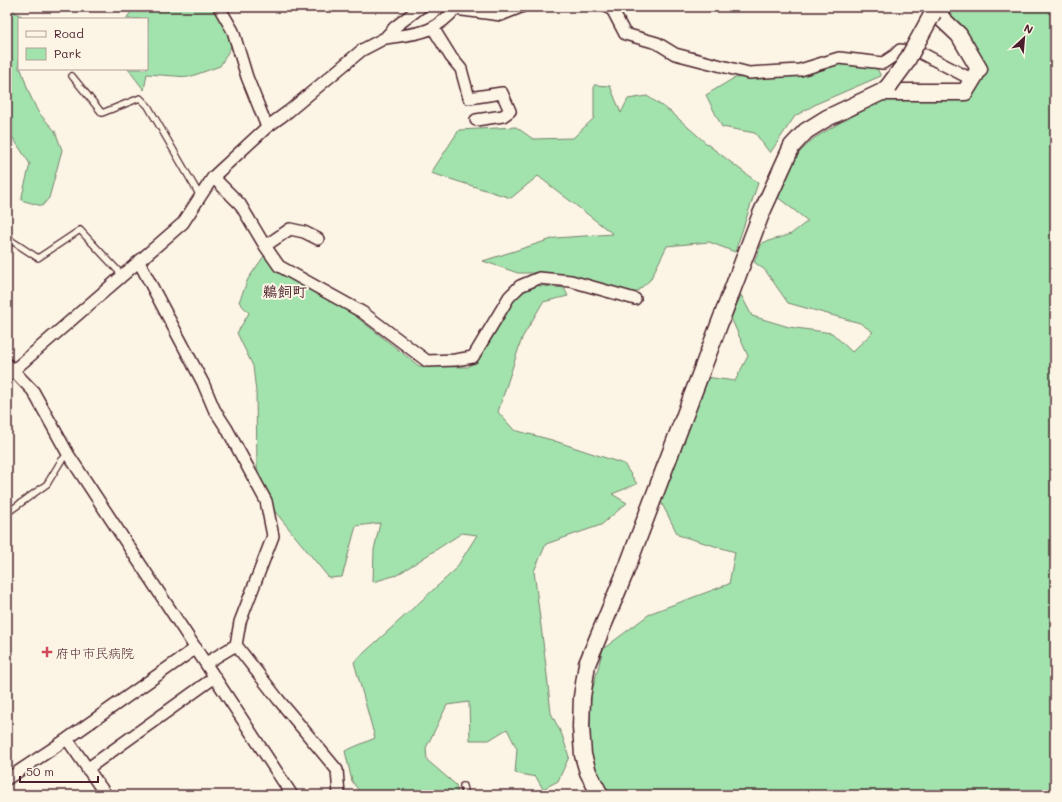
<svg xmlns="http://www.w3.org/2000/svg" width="1062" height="802" viewBox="0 0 1062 802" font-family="Mali,'Klee One',sans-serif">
	<rect width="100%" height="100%" fill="#fcf5e5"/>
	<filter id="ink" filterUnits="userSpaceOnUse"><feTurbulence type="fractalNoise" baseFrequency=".025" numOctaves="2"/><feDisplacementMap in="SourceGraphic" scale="8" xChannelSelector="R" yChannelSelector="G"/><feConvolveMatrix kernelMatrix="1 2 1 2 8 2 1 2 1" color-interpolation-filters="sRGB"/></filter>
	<g filter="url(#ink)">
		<path fill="#a2e3ad" stroke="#76816c" d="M7,7L26,19H19V69H21L29,93L38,112L55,131L62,150L49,198L42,206L21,200L30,164L13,138L7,139Z
			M131,7H216L221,15L232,45L220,66L189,77L147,74L144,90L128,69H147V19H126L133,9Z
			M952,7H1055V795H607L591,760L590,729L591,695L603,649L651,613L729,584L735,552L678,535L661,502L679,444L706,377L735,381L748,356L731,318L741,295L752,316L789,327L832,333L852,352L873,332L860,323L788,303L765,270L754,262L762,243L791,234L808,221L776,196L791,161L813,139L836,125L892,95L969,94L983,69L944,10Z
			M837,64L876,67L881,76L818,103L795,116L770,153L755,133L722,127L706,95L734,78L759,77Z
			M594,85L610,86L621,113L628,99L647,96L671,112L707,144L758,183L735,252L709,242L667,246L650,280L634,294L552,273H518L483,261L555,238L613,234L538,176L511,198L431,173L459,130L516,127L533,139L573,138L594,118Z
			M264,256L288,277L349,311L419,366L468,367L482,355L515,299L532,285L564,288L568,296L543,302L522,338L498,412L514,430L552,440L624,464L637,484L612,494L627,503L601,525L546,544L534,571L546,666L551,713L562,735L569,757L558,781L543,789L536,777L515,773L517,749L507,729L489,740H470L469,702L447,705L426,748L427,760L456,785L458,795H362L352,781L345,751L375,738L354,662L455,570L477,535L462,533L397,575L373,582L374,550L380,523L356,526L342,577L329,578L273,509L257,468L256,392L253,366L237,333L249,313L239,302L248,279Z"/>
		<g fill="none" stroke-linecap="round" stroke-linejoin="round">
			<defs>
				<path id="lane" d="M72,76L102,113L140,98L148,106L200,196
					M7,235L12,241L38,258L80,230L123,276
					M7,513L47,484L61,461L68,454
					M463,786L465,795"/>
				<path id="street" d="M219,7L233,31L247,77L267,127
					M608,7L613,11L625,34L657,43L675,54L749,73L800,70L839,58L883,63L895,55L900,50L921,53L973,80
					M455,9L501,15L521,7
					M433,28L451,57L461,69L469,98L502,93L510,111L503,116L476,120
					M385,38C418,33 433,35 457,7
					M213,177L240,204L265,246L279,266L362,312L427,361L455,360L473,357L509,297L520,286L539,278L571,281L635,299
					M265,246L290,229L304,232L318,239
					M139,262L203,383L214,409L227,429L266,501L273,536L240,622L236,645L278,699L337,770L339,795
					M7,364L33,391L68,454L292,795
					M7,376L183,223L213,177L267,127L289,111L362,50L385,38L395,27L421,7
					M206,663L236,645
					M67,739L106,795
					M87,769L215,677
					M7,779L67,739L196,648"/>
				<path id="secondary" d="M882,92H965L979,69L959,35L940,17L941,7
					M600,795L588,772L583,755L581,727L582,697L587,664L625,573L761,214L792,146L806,131L827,118L882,92L888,87"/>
			</defs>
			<use href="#lane" stroke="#4a1f2b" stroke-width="8"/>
			<use href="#street" stroke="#4a1f2b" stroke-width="14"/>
			<use href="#secondary" stroke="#4a1f2b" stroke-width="19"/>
			<use href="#lane" stroke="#fcf5e5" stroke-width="5.5"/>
			<use href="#street" stroke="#fcf5e5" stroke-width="11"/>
			<use href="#secondary" stroke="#fcf5e5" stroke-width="16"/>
			<defs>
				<path id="secondary-bridge" d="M888,87L905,64L933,13"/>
			</defs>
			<use href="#secondary-bridge" stroke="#4a1f2b" stroke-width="19" stroke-linecap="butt"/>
			<use href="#secondary-bridge" stroke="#fcf5e5" stroke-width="16"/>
		</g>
	</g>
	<path fill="#d1495b" stroke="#fcf5e5" stroke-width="1.5" d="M45 646h4v4h4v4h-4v4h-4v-4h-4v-4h4z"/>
	<g text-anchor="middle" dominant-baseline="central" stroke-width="4" stroke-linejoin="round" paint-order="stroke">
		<g font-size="13" fill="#4a1f2b" stroke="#fcf5e5" text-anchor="start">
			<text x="56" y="652">府中市民病院</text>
		</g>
		<g font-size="15" font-weight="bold" fill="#4a1f2b" stroke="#fcf5e5">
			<text x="285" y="291">鵜飼町</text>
		</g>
	</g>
	<rect width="1062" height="802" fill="none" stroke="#fcf5e5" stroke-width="24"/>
	<rect x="12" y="12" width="1038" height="778" fill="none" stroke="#4a1f2b" stroke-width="1.5" filter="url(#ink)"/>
	<rect x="18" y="18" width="130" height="52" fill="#fcf5e5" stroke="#b59f9b"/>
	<rect x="26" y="31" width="20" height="6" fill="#fcf5e5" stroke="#b59f9b"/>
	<text x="54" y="38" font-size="12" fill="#4a1f2b">Road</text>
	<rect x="26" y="48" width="20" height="12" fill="#a2e3ad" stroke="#b59f9b"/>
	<text x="54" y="58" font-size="12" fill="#4a1f2b">Park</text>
	<g transform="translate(1024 38) rotate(26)" stroke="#fcf5e5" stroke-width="3" paint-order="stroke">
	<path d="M0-3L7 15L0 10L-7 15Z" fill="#4a1f2b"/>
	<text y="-6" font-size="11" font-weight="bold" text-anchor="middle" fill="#4a1f2b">N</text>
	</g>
	<path d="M20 776v6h78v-6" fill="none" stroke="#4a1f2b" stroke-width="2"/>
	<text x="26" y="776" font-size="12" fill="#4a1f2b" stroke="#fcf5e5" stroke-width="3" paint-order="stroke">50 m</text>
</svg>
